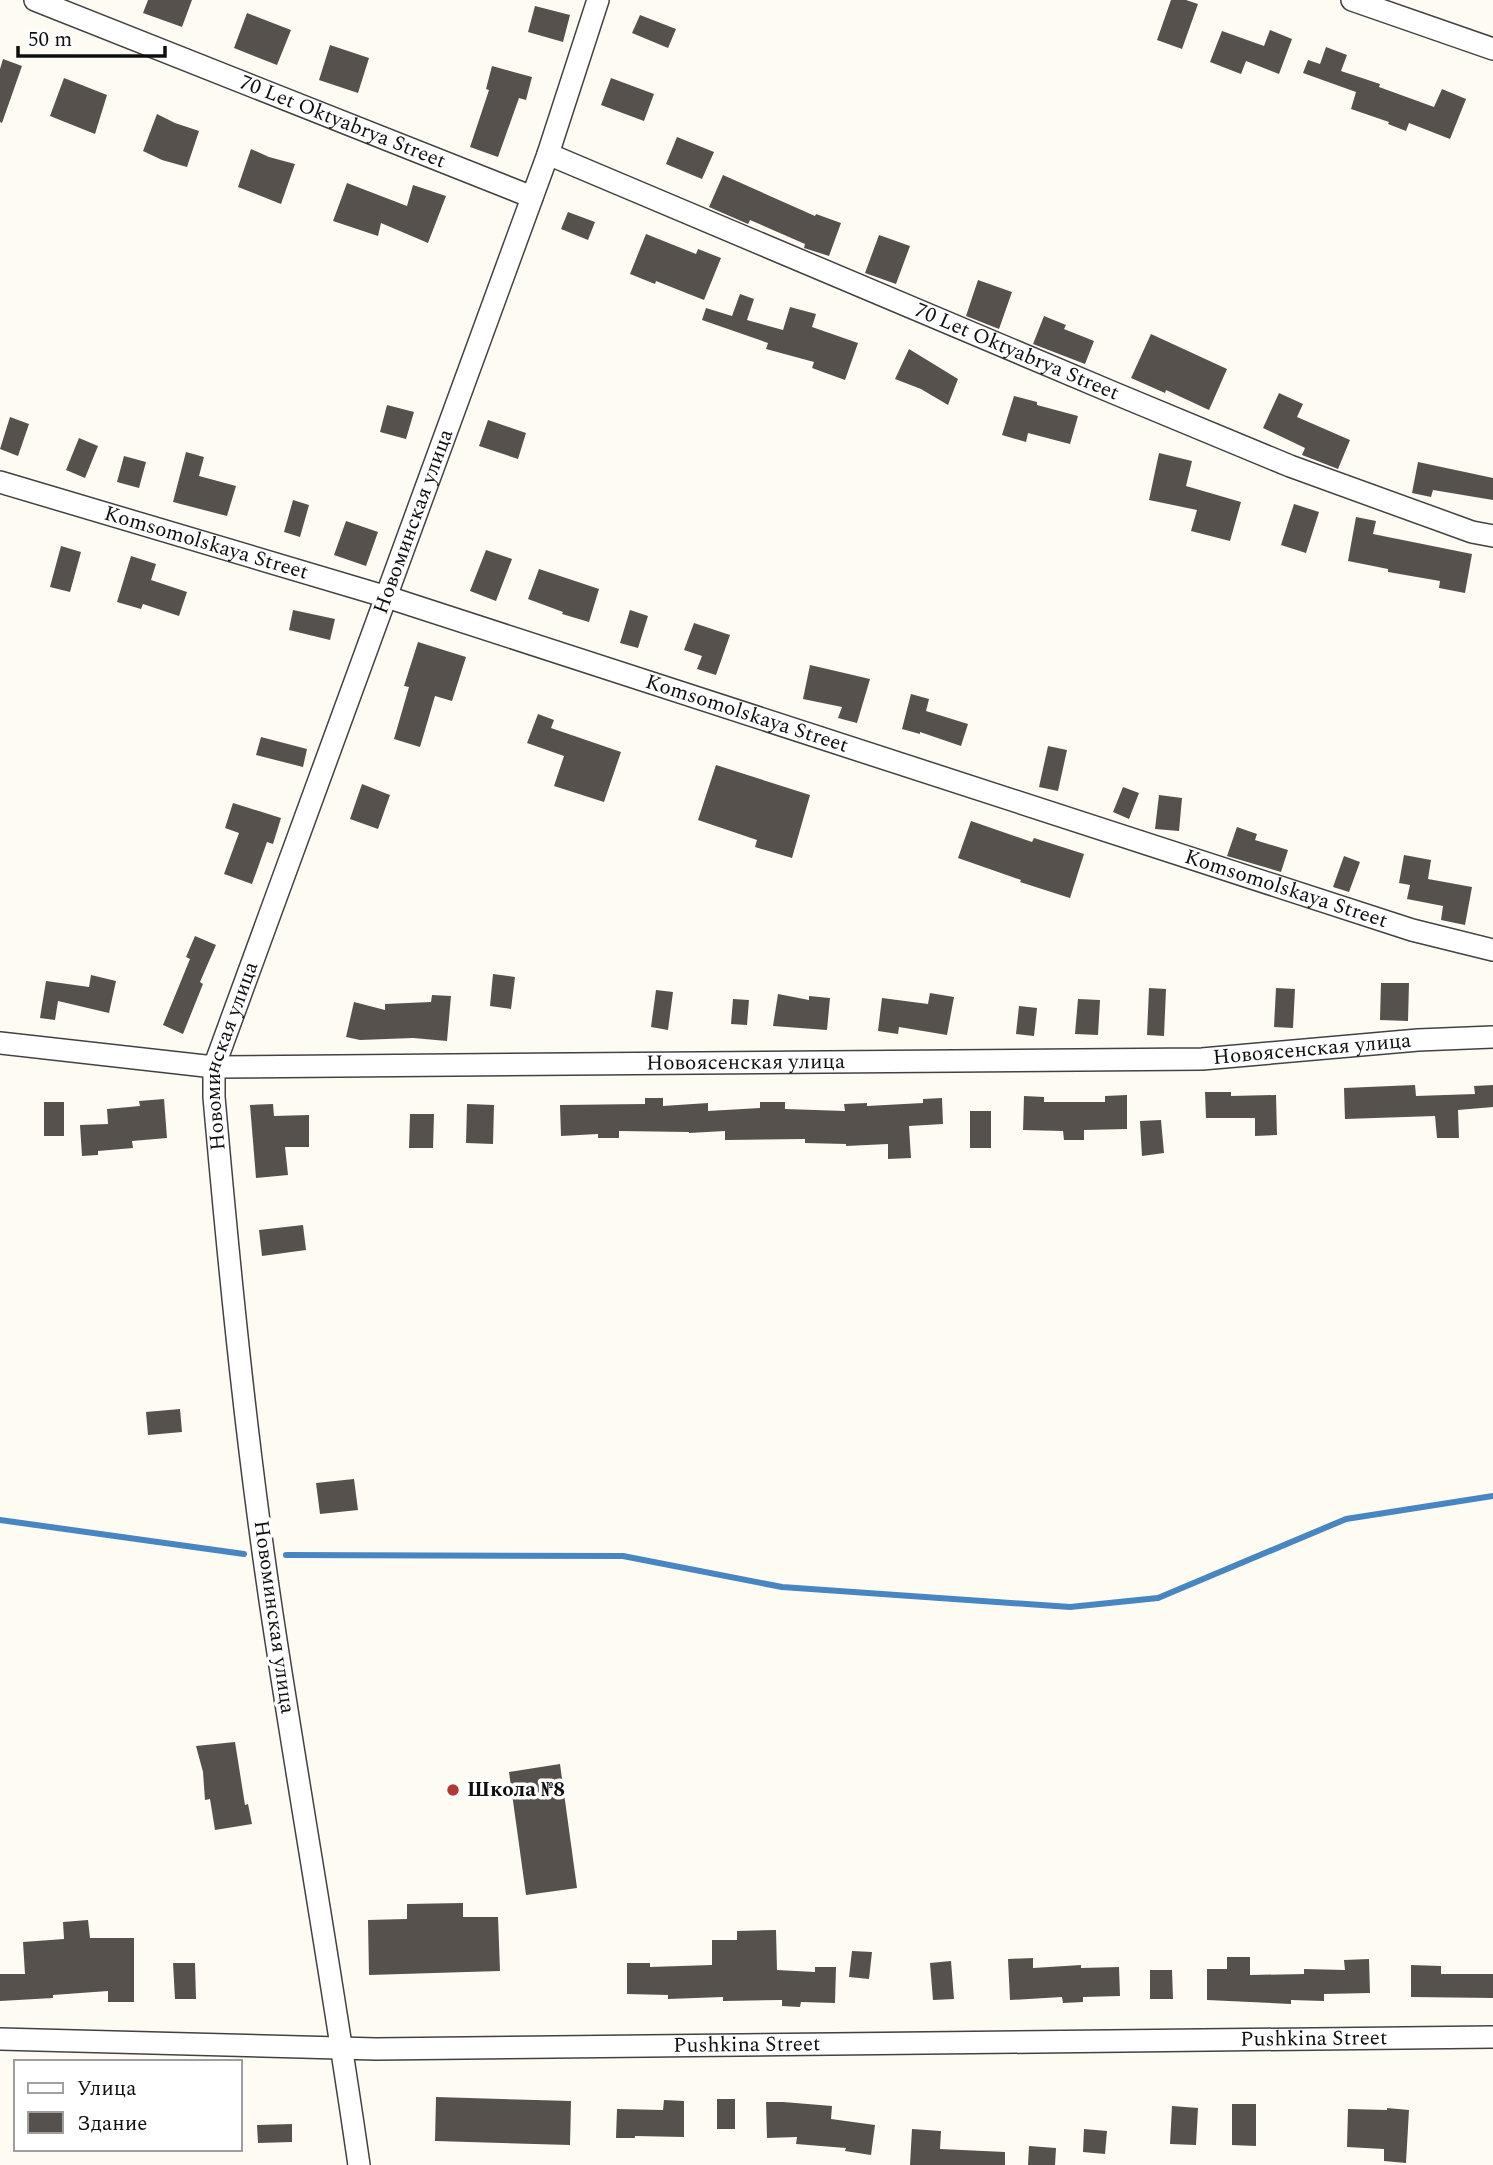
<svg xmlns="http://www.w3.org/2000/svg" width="1493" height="2165" viewBox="0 0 1493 2165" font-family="Spectral,serif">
	<rect width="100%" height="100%" fill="#fefcf2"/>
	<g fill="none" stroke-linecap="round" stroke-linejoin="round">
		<path stroke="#4886c1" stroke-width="6" d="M0,1520L244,1554
			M286,1555L623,1556L782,1587L1070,1607L1158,1598L1346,1519L1493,1496"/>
	</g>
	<path fill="#56514c" d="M148,0H192L182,27L143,13Z
		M1171,0H1186L1198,4L1182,49L1157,40Z
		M535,6L570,15L563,42L528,32Z
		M247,13L291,30L277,65L234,48Z
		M640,15L676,29L668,48L632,33Z
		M1270,30L1292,39L1279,74L1246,61L1241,74L1210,62L1222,31L1264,46Z
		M330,45L369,58L358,93L319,80Z
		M1326,47L1347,55L1341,71L1380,84L1379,87L1434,107L1442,89L1466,99L1450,139L1409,123L1406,131L1388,124L1389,122L1351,109L1356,92L1303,73L1308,60L1320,64Z
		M3,59L22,66L2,123L0,122V69Z
		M492,66L532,77L526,100L519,98L498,157L470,147L489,90L486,89Z
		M64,78L107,95L95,134L50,116Z
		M611,78L654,94L644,121L601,105Z
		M157,114L175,123L199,131L187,167L162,160L143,151Z
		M677,137L714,152L702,179L666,164Z
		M251,149L269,157L295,164L281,204L238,187Z
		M723,175L815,216L816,214L841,223L829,256L804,248L805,244L750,220L748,224L709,207Z
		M347,183L407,206L413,185L446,196L428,243L381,223L378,236L333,221Z
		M568,212L595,222L588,240L561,229Z
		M646,234L696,254L698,249L721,258L704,300L656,281L655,284L630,274Z
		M879,235L910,246L896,284L865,273Z
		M978,280L1012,292L999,329L966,316Z
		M740,294L754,299L747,320L783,330L790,307L816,314L812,327L858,343L845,380L812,368L814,362L766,349L768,343L702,320L706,308L732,316Z
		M1044,316L1066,325L1064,329L1094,341L1085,364L1033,344Z
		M1151,334L1227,369L1209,410L1166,390L1165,393L1131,378Z
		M909,349L958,379L948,405L921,389L895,379Z
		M1279,393L1303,404L1297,417L1350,440L1338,469L1302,455L1305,448L1263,428Z
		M1014,396L1037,402V405L1078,416L1070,444L1028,433L1026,442L1002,435Z
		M387,405L414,412L406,439L380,432Z
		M10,417L29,424L18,456L0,449Z
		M488,420L526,433L518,459L479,446Z
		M79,438L98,446L85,478L66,470Z
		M186,452L204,457L199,476L236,486L227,516L173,502Z
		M1159,453L1192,461L1186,486L1241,502L1230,541L1191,531L1197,510L1149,500Z
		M124,456L146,462L139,488L117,482Z
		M1418,462L1493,478V500L1433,490L1431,497L1412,493Z
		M293,500L309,505L300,537L284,532Z
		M1294,504L1319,512L1306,553L1281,545Z
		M1356,517L1376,521L1373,534L1472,554L1465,593L1439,588L1440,581L1388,572V569L1348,561Z
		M346,521L378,532L366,566L334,555Z
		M61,546L81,552L70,592L50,587Z
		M486,550L512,559L496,601L470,591Z
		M131,556L156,564L151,580L187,592L179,616L143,604L141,609L117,602Z
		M539,569L599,589L589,622L562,614L563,612L528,599Z
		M293,610L335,619L330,640L289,630Z
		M630,610L648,616L638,648L620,643Z
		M694,623L730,635L716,675L697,669L702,656L684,650Z
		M418,642L466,657L452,701L435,696L420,747L394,739L409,687L404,686Z
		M810,665L870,679L857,723L838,718L842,707L803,699Z
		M911,694L929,699L926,711L968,724L961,746L920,732V734L902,729Z
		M538,714L554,720L551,728L621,752L604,802L554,786L564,756L527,743Z
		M261,737L307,749L303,767L256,755Z
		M1048,746L1067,750L1058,791L1039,787Z
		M716,765L810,795L792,858L755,847L757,840L698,820Z
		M362,784L390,795L378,829L350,819Z
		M1123,787L1139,793L1129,819L1113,812Z
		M1159,795L1182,798L1179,831L1155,829Z
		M233,803L281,818L273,844L267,842L252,884L224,874L239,833L225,828Z
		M971,821L1032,842L1034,838L1084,854L1070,898L1020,882L1021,880L958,858Z
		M1237,827L1257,834L1255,840L1288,850L1281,872L1227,856Z
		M1404,855L1431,860L1428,879L1472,887L1465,925L1441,920L1443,906L1407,899L1410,885L1399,883Z
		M1344,856L1360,862L1349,892L1333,887Z
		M195,936L216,945L200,982L203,984L183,1034L163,1025L190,959L186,957Z
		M493,974L515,977L511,1009L490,1006Z
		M91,975L116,981L109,1013L58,1001L55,1020L40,1018L46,981L89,987Z
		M1381,983H1409L1408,1021L1380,1020Z
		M1149,988L1166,989L1164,1036L1147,1035Z
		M1276,988L1295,989L1293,1028L1274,1027Z
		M656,990L673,992L668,1030L651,1027Z
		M930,993L954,997L947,1035L899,1027L898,1034L878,1031L882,998L928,1004Z
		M778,994L809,1000V996L830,998L827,1030L773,1026Z
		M432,995L451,996L447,1041L413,1038L360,1040L346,1037L354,1002L385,1010V1004L431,1002Z
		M733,999L749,1000L747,1025L731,1024Z
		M1078,999L1100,1000L1098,1035L1075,1034Z
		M1019,1006L1037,1008L1034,1036L1016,1034Z
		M1415,1085L1416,1096L1475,1094L1474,1086L1493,1085V1107L1458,1110L1459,1138H1437L1435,1116L1345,1119L1344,1088Z
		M1205,1092H1231V1096L1276,1095L1277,1135L1255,1136V1118H1206Z
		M1127,1095V1129L1084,1130V1140H1064L1063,1131L1023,1130L1024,1096L1044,1097V1102H1105V1096Z
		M645,1098H663V1106L708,1103V1111L760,1108V1102H785V1109L845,1111L844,1104L867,1103V1106L923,1103V1099L942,1098L943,1124L909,1126L911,1158L888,1159V1144L846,1146V1144L805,1143V1139L725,1140V1131L689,1133V1132L619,1131V1138H598V1134L561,1136L560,1105L645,1104Z
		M164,1099L167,1138L132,1141L133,1148L98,1151V1155L82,1156L80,1125L108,1124L107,1109L140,1106L139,1101Z
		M44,1102H64V1136H44Z
		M273,1104L274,1116L309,1115V1147H285L288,1175L256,1178L250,1105Z
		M467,1104L494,1105L493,1144L466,1143Z
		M970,1111H991V1148H970Z
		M410,1114H434L433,1148H409Z
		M1161,1120L1164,1153L1142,1156L1140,1121Z
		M303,1225L306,1250L262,1256L259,1230Z
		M180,1409L182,1432L148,1435L146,1412Z
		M354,1479L358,1510L320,1514L316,1483Z
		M235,1742L245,1805L248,1804L252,1824L215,1830L210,1799L205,1800L203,1772L196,1746Z
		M560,1764L577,1888L526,1895L509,1772Z
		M463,1903V1917H498L500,1971L369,1975L368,1920L407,1919V1904Z
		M88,1920L90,1938H134V2002H108V1991L53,1995V1998L0,2001V1974H25L23,1942L64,1939L63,1922Z
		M776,1930L777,1970L815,1972V1967H836L835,2003L801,2002L800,2007L782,2006V2000L723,2001V1997L668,1999V1995L627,1994V1963H650V1967L712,1965V1940H737V1931Z
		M852,1951L872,1952L869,1979L849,1977Z
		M1227,1957H1250V1975L1304,1974V1969L1345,1970L1344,1960L1369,1959L1370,1993L1324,1994V2001L1291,2000V2004L1207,2000V1969H1227Z
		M1033,1958V1968L1081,1965V1968L1119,1967L1120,1996L1083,1997V2002L1063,2003L1062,1997L1010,2000L1008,1959Z
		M951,1961L954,1999L933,2000L930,1963Z
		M173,1963H195L196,1999H175Z
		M1411,1965L1441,1966V1974H1493V1998L1411,1997Z
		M1150,1970H1172L1173,1999H1150Z
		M436,2097L571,2101L570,2145L435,2141Z
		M717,2099H735V2129H717Z
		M664,2100L684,2101V2137L635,2136V2138H616L617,2109L663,2110Z
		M766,2102H783L832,2106L831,2119L875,2125L871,2155L845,2151L846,2148L796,2144L797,2137L767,2138Z
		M1232,2104H1256V2146L1232,2145Z
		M1172,2106L1198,2108L1196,2145L1170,2144Z
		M1387,2108L1409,2110L1406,2163L1384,2161V2149L1347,2147L1348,2109L1387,2110Z
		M292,2124V2142L258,2143L257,2125Z
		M912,2129L941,2131L940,2149L1005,2152V2165H910Z
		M1084,2129L1107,2131L1105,2154L1083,2152Z
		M1029,2146L1056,2148L1055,2165H1028Z"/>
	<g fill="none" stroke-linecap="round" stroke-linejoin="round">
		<defs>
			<g id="minor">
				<path id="s1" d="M35,0L532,197"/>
				<path d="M1352,0L1493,49"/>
				<path id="s2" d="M548,154L1114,393L1290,466L1472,532L1493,536"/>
				<path id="s3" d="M0,482L387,597L1412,930L1493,950"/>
				<path id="s4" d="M0,1043L214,1067L1202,1059L1418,1040L1493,1037"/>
				<path id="s5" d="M0,2039L376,2049L1493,2037"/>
				<path id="s6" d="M359,2165C334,1990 303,1815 276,1640C248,1460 230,1278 214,1097V1067L548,154L598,0"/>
			</g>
		</defs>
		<use href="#minor" stroke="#424242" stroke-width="24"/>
		<use href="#minor" stroke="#fff" stroke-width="21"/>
	</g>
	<circle fill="#b33833" stroke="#fff" stroke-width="2.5" cx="453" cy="1790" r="7"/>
	<g text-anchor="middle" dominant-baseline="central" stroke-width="7" stroke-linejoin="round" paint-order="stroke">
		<g font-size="21" fill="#0f0f0f" stroke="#fff">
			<text stroke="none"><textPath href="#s1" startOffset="331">70 Let Oktyabrya Street</textPath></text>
			<text stroke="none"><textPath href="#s2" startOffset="509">70 Let Oktyabrya Street</textPath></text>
			<text stroke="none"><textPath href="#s6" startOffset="1689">Новоминская улица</textPath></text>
			<text stroke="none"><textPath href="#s3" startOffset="215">Komsomolskaya Street</textPath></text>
			<text stroke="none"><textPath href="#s3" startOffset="782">Komsomolskaya Street</textPath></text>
			<text stroke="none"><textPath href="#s3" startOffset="1349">Komsomolskaya Street</textPath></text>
			<text stroke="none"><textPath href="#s4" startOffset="1314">Новоясенская улица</textPath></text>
			<text stroke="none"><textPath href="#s6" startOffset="1122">Новоминская улица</textPath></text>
			<text stroke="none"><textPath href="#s4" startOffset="747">Новоясенская улица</textPath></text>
			<text transform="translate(274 1617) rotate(82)">Новоминская улица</text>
			<text stroke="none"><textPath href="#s5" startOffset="1314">Pushkina Street</textPath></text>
			<text stroke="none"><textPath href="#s5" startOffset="747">Pushkina Street</textPath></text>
		</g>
		<g font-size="21" font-weight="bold" fill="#0f0f0f" stroke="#fff" text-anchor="start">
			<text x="467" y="1790">Школа №8</text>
		</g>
	</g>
	<rect x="14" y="2060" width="228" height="91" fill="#ffffff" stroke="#9f9f9f" stroke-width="2"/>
	<rect x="28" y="2083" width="35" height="10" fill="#ffffff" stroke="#9f9f9f" stroke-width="2"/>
	<text x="77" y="2095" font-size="21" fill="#0f0f0f">Улица</text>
	<rect x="28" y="2112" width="35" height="21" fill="#56514c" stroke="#9f9f9f" stroke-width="2"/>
	<text x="77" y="2130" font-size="21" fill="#0f0f0f">Здание</text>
	<path d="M18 46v10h147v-10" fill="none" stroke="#0f0f0f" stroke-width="3.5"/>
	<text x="28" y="46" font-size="21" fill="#0f0f0f" stroke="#ffffff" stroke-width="5" paint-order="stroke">50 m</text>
</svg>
